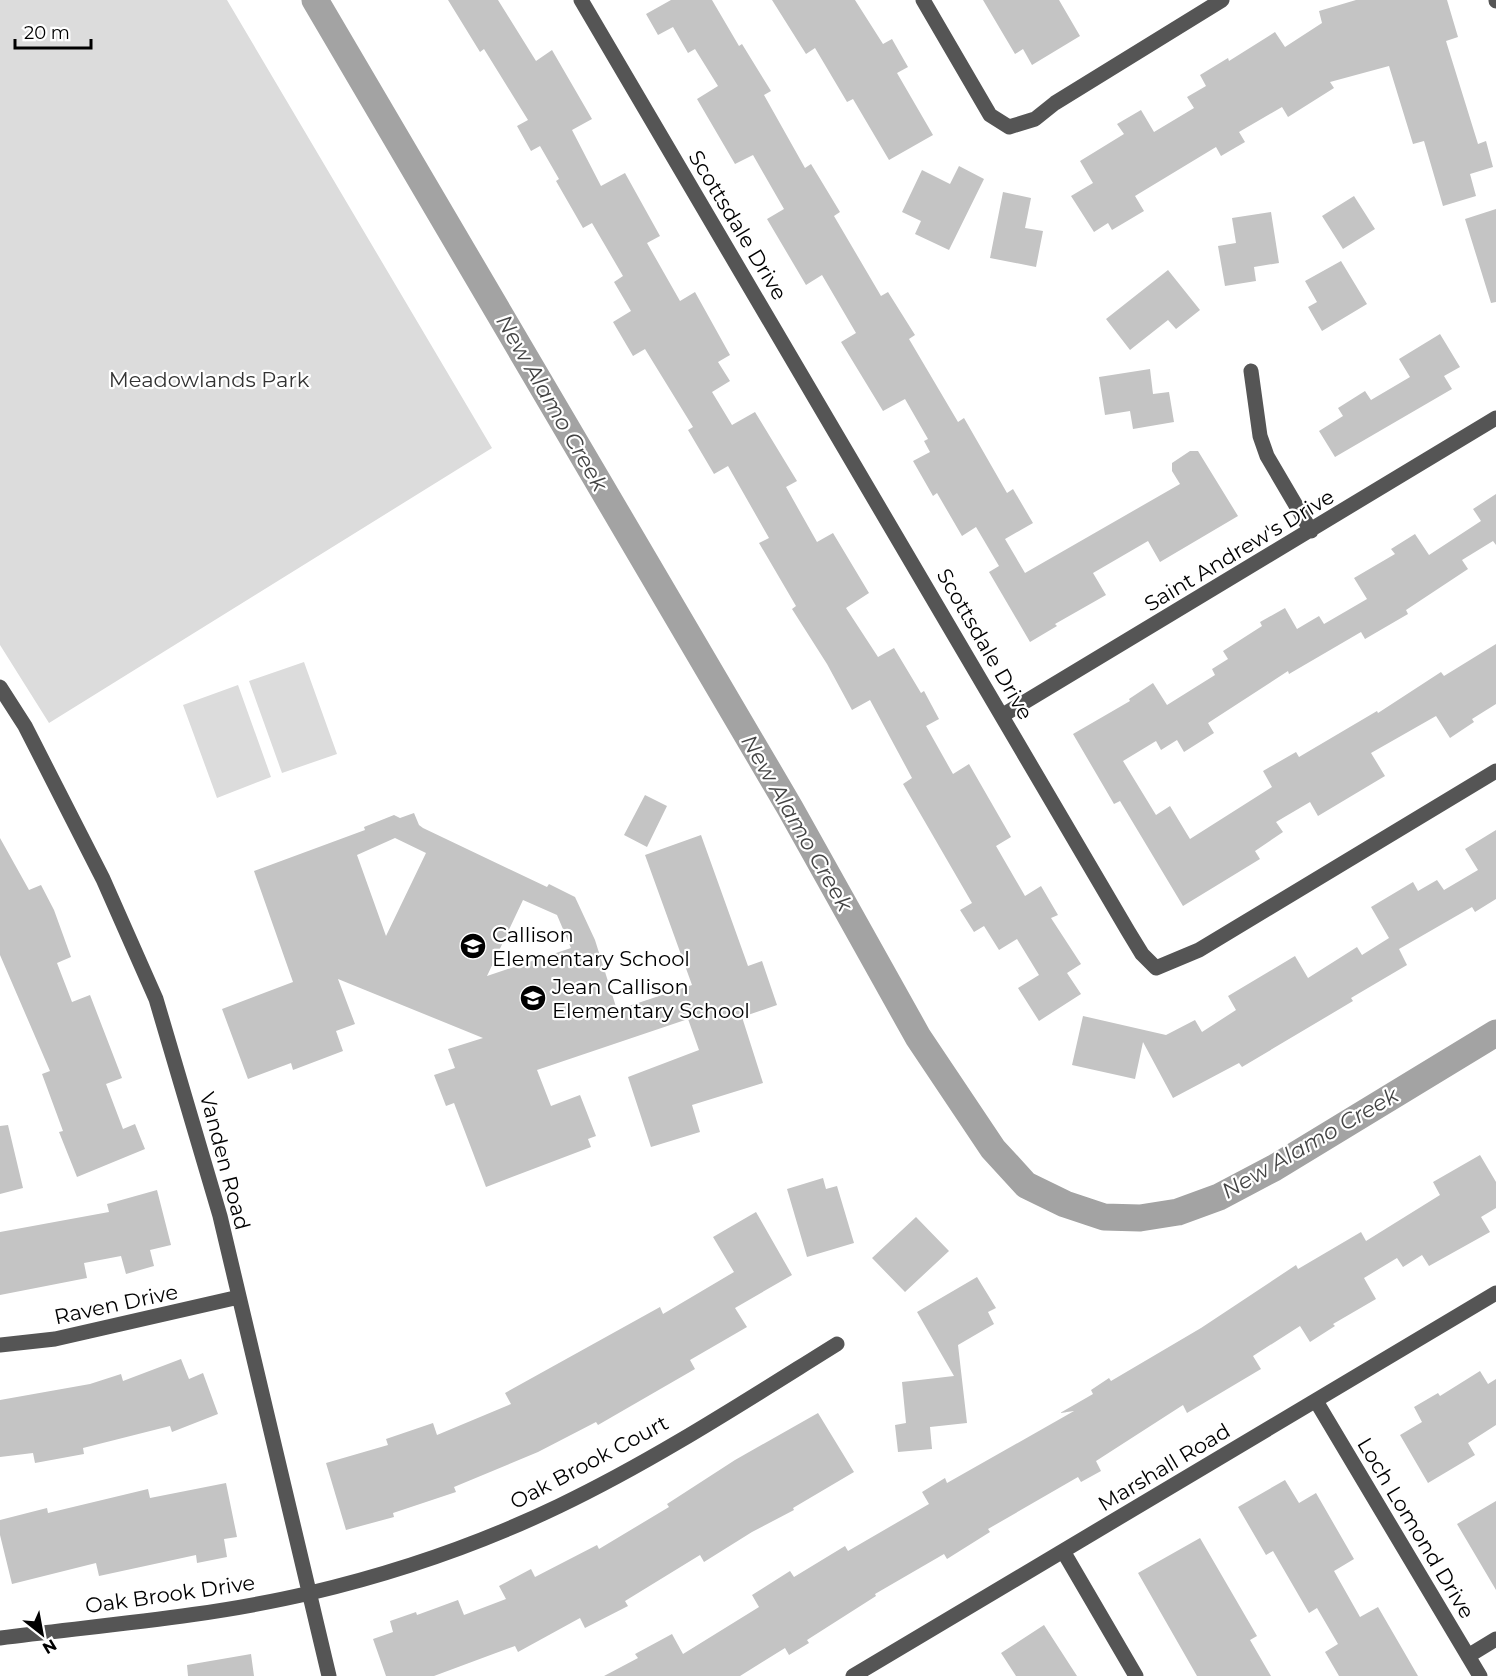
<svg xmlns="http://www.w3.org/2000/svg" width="1496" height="1676" viewBox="0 0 1496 1676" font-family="Montserrat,sans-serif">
	<rect width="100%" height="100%" fill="#fff"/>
	<path fill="#dcdcdc" d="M0,0H227L492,448L49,723L0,645Z
		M304,662L337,754L282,773L249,681Z
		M238,685L271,777L217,798L183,705Z"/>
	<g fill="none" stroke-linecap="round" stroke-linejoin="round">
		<path stroke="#a3a3a3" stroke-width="27" d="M315,0L790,808L918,1037L993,1149L1026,1185L1065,1204L1104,1217L1140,1218L1178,1212L1219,1197L1274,1168L1496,1033"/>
	</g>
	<path fill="#c4c4c4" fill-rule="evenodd" d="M448,0H498L536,61L552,50L592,119L572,130L601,186L625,173L660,236L647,243L680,301L695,292L730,355L718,362L730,381L712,392L732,425L755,412L797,481L786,487L817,542L833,533L869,593L846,608L878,657L894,648L921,693L924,691L939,719L926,726L953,774L969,764L1011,837L996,846L1025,896L1041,886L1058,915L1051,918L1081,964L1067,973L1081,994L1039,1021L1018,988L1039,975L1017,939L999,950L984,926L974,932L960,910L972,903L903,784L912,778L870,700L852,710L827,664L792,609L796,606L759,543L769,538L728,466L714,474L688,430L693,427L645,349L633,356L613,322L631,311L614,282L623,276L592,223L583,228L556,181L559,179L540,146L531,151L517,126L528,120L484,49L480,52Z
		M671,0H712L739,46L742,44L771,91L764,95L805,168L811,164L840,212L834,216L881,296L888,292L915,335L909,339L958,422L964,418L1007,493L1013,489L1033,523L1005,539L1025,573L1180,484L1172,471V463L1190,451H1198L1238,516L1160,562L1148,541L1093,573L1106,595L1055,624L1057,626L1030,642L989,572L999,566L976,527L962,536L937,493L933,496L913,461L930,452L924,441L928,439L905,399L883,411L841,342L856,333L822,275L806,285L767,219L784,209L753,155L735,164L697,99L718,86L695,49L688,53L673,27L658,35L646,14Z
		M772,0H855L883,44L892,39L908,67L897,73L933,135L889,160L853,99L847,102L815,48L806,54Z
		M983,0H1059L1080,36L1032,65L1023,49L1015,54Z
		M1356,0H1447L1458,37L1446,41L1478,144L1486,141L1493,167L1470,174L1476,196L1443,206L1424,141L1413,144L1389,66L1330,82L1334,88L1288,117L1282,107L1239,132L1245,142L1221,156L1216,147L1135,196L1144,211L1112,230L1108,223L1094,232L1071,196L1093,183L1080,161L1124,134L1117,124L1141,110L1154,132L1194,108L1187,97L1206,86L1200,75L1228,58L1229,61L1275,32L1285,47L1322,23L1319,11Z
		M959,166L984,179L949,250L915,234L921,221L902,212L922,170L950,184Z
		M1003,192L1031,198L1025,228L1043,231L1036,267L990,258Z
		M1354,196L1375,229L1343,249L1322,216Z
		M1496,209V302L1491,303L1465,219Z
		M1271,212L1279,263L1254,267L1256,281L1225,286L1218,246L1236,243L1232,218Z
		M1341,261L1367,304L1322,331L1308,307L1317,302L1305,281Z
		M1168,270L1200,310L1176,329L1168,320L1130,350L1106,319Z
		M1440,334L1460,367L1444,376L1452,389L1335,457L1319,431L1343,416L1338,408L1365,391L1371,400L1410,377L1399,359Z
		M1150,369L1153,394L1169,392L1174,422L1133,429L1130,411L1105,415L1099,377Z
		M1496,494V545L1493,541L1462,560L1468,569L1406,610L1408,614L1365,639L1361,632L1289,674L1288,671L1208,723L1214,733L1184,752L1177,740L1161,750L1156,741L1123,761L1156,815L1170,806L1190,839L1272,787L1263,771L1296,752L1299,757L1377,711L1378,713L1441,672L1444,676L1496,644V704L1472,719L1474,722L1450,738L1436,716L1371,753L1385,776L1318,816L1310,802L1276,822L1283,832L1255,851L1260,859L1183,906L1120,801L1114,804L1073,734L1130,701L1129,699L1153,683L1167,705L1215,675L1212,669L1228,659L1223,651L1262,626L1260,622L1285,608L1297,629L1319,616L1324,624L1367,599L1354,578L1395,554L1391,549L1415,534L1429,555L1481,521L1473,509Z
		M645,795L667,806L647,847L624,835Z
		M414,813L419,825L423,828L547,887L549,884L575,897L595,940L617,1010L692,985L645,855L701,835L748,966L762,961L777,1005L742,1017L763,1083L692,1105L700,1132L651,1147L628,1077L699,1050L688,1019L537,1070L551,1106L580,1095L596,1136L588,1139L591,1147L486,1187L454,1103L446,1106L434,1075L455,1068L448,1049L483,1038L338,979L355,1024L336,1031L343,1051L293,1070L291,1063L248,1079L222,1009L293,982L254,871L365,830L364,827L394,815L400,818ZM395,838L426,853L386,936L357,855ZM523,900L557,915L571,948L487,976Z
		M1496,830V899L1475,912L1472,907L1399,949L1407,965L1351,998L1353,1001L1242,1067L1239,1063L1173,1098L1143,1042L1135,1079L1072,1065L1083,1016L1166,1035L1195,1020L1202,1032L1236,1010L1228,996L1295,956L1308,978L1357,947L1362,955L1389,938L1371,907L1413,882L1418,891L1437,880L1444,890L1478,870L1465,849Z
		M0,838L29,890L41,885L54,910L71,957L57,963L72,1002L90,995L122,1078L106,1084L123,1129L135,1124L145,1149L77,1177L59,1132L63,1131L42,1074L50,1071L0,955Z
		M8,1125L23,1188L0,1194V1126Z
		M1480,1155L1496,1182V1208L1481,1217L1490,1232L1429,1266L1422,1255L1403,1267L1397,1258L1364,1278L1376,1299L1333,1324L1335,1326L1310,1342L1300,1326L1253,1356L1261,1369L1187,1413L1183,1405L1096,1461L1101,1471L1081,1482L1078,1477L988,1529L990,1532L947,1559L944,1554L875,1594L876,1596L807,1640L809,1643L789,1655L785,1648L740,1676H604L638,1658L635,1654L672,1634L683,1654L759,1607L752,1595L790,1571L794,1577L845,1546L848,1551L929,1504L922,1492L945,1478L947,1483L1074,1411L1060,1413L1093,1394L1091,1390L1109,1378L1111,1381L1201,1328L1296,1265L1298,1269L1361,1232L1366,1241L1440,1195L1433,1182Z
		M823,1178L826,1189L837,1186L854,1243L807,1257L787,1189Z
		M157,1190L171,1245L150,1250L154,1266L126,1274L121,1256L84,1263L87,1278L0,1295V1232L109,1212L107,1204Z
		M756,1212L792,1275L735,1308L747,1327L690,1360L695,1369L598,1425L596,1422L538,1452L454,1487L456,1492L393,1513L394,1517L346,1530L326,1463L388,1445L386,1439L433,1423L437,1435L511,1404L505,1393L660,1307L663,1314L734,1272L713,1237Z
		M916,1217L949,1251L905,1292L872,1258Z
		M977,1277L996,1308L988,1312L994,1324L958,1345L967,1423L930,1427L932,1449L898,1452L895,1425L906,1423L902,1382L954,1376L917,1312Z
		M181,1359L189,1379L203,1373L218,1414L172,1432L170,1426L83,1448L84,1454L35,1463L33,1453L0,1457V1400L90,1384L121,1374L123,1381Z
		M1480,1371L1488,1384L1496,1379V1425L1468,1443L1475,1455L1428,1483L1400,1435L1422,1422L1414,1407L1438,1393L1440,1396Z
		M818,1413L854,1472L793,1508L794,1510L752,1532L704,1562L700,1555L625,1601L628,1606L585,1628L580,1618L518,1652L515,1646L434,1676H386L373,1639L393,1632L390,1621L416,1612L417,1615L458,1600L464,1615L506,1599L499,1586L531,1569L535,1577L597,1545L599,1549L669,1507L667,1504L735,1460Z
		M1285,1480L1299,1503L1316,1493L1354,1559L1334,1571L1360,1617L1378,1607L1418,1676H1339L1325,1652L1338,1644L1317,1608L1309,1613L1273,1551L1266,1555L1238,1507Z
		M226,1483L237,1537L224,1539L227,1557L197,1563L196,1555L99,1576L96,1563L12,1584L0,1535V1520L47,1508L48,1513L148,1489L150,1498Z
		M1496,1501V1590L1457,1524Z
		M1200,1538L1257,1636L1250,1640L1271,1676H1197L1138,1573Z
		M1044,1625L1077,1676H1016L1001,1653Z
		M251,1654L254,1676H188L187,1665Z"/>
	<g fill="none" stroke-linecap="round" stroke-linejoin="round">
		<path stroke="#555" stroke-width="15" d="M581,0L1128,931L1142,954L1156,968L1199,950L1496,771
			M923,0L990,115L1009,127L1035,119L1055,103L1222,0
			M1496,0V1
			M1251,371L1260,436L1267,456L1311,531
			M0,687L25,726L103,879L156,999L220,1216L329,1676
			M1003,715L1496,418
			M0,1345L55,1339L239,1297
			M1316,1401L1480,1676
			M1063,1551L1136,1676
			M0,1638C103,1625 208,1617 310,1593C395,1573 480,1544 559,1506C655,1460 747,1400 837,1344
			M1468,1656L1496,1639
			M853,1676L1496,1293"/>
	</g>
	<defs>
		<symbol id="school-disc" viewBox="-11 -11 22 22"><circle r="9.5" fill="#000" stroke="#fff"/><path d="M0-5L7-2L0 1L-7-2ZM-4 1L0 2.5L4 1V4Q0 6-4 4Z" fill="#fff"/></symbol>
	</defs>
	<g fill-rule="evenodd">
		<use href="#school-disc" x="458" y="931" width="30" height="30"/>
		<use href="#school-disc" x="518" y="983" width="30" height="30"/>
	</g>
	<g text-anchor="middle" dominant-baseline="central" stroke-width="4.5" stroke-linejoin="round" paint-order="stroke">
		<g font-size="21" fill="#000" stroke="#fff">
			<text transform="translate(738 225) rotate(59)">Scottsdale Drive</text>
			<text transform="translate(1239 550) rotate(-31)">Saint Andrew's Drive</text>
			<text transform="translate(985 644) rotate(60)">Scottsdale Drive</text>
			<text transform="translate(225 1161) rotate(75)">Vanden Road</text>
			<text transform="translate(116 1304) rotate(-12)">Raven Drive</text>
			<text transform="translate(589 1462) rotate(-28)">Oak Brook Court</text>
			<text transform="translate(1164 1467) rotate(-31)">Marshall Road</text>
			<text transform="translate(1416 1528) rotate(59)">Loch Lomond Drive</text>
			<text transform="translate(170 1594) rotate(-8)">Oak Brook Drive</text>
		</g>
		<g font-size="21" fill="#333" stroke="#fff">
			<text x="209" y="379">Meadowlands Park</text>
		</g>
		<g font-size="21" fill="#000" stroke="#fff" text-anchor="start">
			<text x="492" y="934">Callison<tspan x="492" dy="24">Elementary School</tspan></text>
			<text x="552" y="986">Jean Callison<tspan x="552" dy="24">Elementary School</tspan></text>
		</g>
		<g font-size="22" font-style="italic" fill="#444" stroke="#fff">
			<text transform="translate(552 403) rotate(60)">New Alamo Creek</text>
			<text transform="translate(797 823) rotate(60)">New Alamo Creek</text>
			<text transform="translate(1310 1143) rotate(-30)">New Alamo Creek</text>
		</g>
	</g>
	<g transform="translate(42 1634) rotate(149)" stroke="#ffffff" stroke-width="4.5" paint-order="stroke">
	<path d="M0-4.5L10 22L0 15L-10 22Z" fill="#000000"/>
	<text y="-9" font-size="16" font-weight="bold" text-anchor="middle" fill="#000000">N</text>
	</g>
	<path d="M15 39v9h76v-9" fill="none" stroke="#000000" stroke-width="3"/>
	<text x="24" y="39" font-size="18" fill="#000000" stroke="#ffffff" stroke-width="4.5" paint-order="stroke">20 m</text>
</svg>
